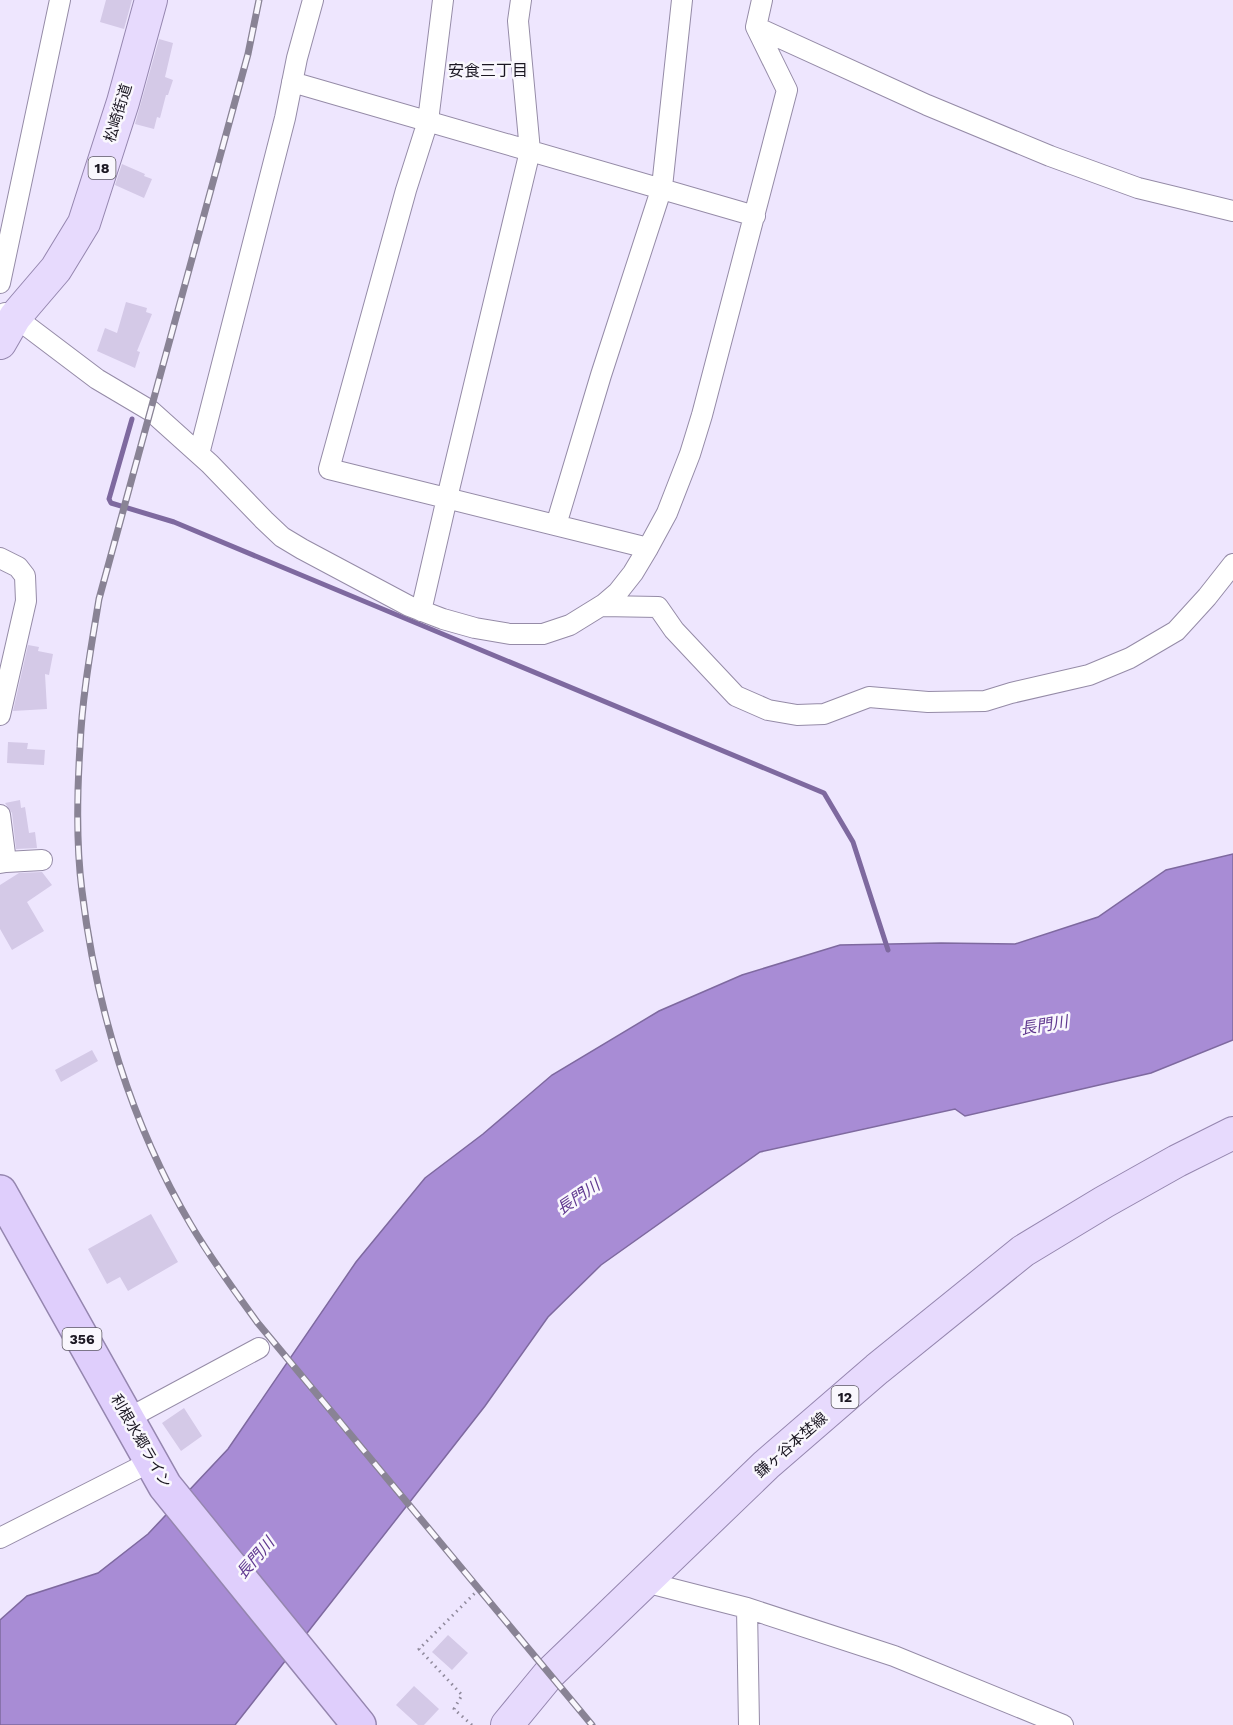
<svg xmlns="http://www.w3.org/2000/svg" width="1233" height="1725" viewBox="0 0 1233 1725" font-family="'Work Sans','Noto Sans JP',sans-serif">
	<rect width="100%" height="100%" fill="#eee6fe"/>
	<path fill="#a88cd5" stroke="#7e699f" stroke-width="1.5" d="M1233,854V1040L1151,1073L965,1116L955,1109L760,1152L601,1265L548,1317L485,1406L235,1725H0V1620L27,1596L98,1573L148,1534L228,1449L356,1262L425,1178L483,1134L552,1075L659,1011L742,975L840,945L941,943L1015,944L1098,917L1166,870Z"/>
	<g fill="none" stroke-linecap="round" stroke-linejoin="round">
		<path stroke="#7e699f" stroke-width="5" d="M132,419L109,499L111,503L174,522L824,793L853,842L888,950"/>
	</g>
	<path fill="#d4c9e7" d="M106,0H132L124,29L100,22Z
		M159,39L173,43L165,77L173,80L168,95H166L160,118L157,117L154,129L135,124Z
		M122,164L145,174L144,176L152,179L144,198L115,185Z
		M126,302L147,308L146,312L152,314L137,351L140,352L135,368L97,351L105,328L117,333Z
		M28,645L39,647L38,651L53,654L49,675L45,674L47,709L13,711Z
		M8,742L28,743L27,749L45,750L44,765L7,763Z
		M20,800L21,808L25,807L29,833L35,832L37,848L16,849L12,813L5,803Z
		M42,872L52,885L27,902L44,931L12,950L0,929V885L19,873Z
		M92,1050L98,1061L61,1082L55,1070Z
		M151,1214L178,1262L128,1291L120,1277L107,1284L88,1249Z
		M184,1408L202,1436L181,1451L162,1423Z
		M448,1635L468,1653L452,1670L432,1652Z
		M414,1686L439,1709L424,1725H418L396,1705Z"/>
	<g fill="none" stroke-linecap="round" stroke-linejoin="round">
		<defs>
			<path id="minor" d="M443,0L428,121L406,190L329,469L648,548
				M756,27L927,105L1050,156L1138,188L1233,211
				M292,82L755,216
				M0,283L60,0
				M5,313L15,317L97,379L151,411L210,464L264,520L282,537L302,549L409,606L443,619L475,628L510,634H543L570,625L604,604L618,592L633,573L648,548L667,513L690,454L702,415L787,90L756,27L762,0
				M199,454L285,118L297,58L313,0
				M556,525L601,375L662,187L682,0
				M0,558L18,567L25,576L26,601L0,715
				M602,606L658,607L674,630L736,696L768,710L797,715L824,714L869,697L928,702L985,701L1011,693L1089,675L1130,658L1176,631L1207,597L1233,564
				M421,611L447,498L530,151L518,21L521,0
				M0,815L6,862L0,863
				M6,862L42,860
				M127,1419L259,1348
				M0,1538L150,1462
				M645,1582L747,1608L894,1656L1063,1725
				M747,1608L749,1725"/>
			<path id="primary" d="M0,343L15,317L56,269L84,223L123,102L151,0
				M507,1725L549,1674L766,1465L877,1369L1023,1251L1104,1202L1177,1161L1233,1133"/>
			<path id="trunk" d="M0,1192L165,1486L359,1725"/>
		</defs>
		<use href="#minor" stroke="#958ba7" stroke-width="22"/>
		<use href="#primary" stroke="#9586af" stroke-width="34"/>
		<use href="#trunk" stroke="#9586af" stroke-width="36"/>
		<path stroke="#8f899b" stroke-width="3" stroke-dasharray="1.5 4.5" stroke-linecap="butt" d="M472,1725L454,1709L462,1695L419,1649L479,1589"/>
		<use href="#minor" stroke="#fff" stroke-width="20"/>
		<use href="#primary" stroke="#e7dafd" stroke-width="32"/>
		<use href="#trunk" stroke="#dfcefc" stroke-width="33"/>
		<defs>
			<path id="rail" d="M259,0L248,54L99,599C91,648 82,697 80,747C77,794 76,844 82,891C96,1007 131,1124 191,1225C211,1259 234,1290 257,1322L592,1725"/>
		</defs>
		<use href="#rail" stroke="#898395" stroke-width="7"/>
		<use href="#rail" stroke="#f9f7fd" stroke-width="4.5" stroke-dasharray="14" stroke-linecap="butt"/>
	</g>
	<g text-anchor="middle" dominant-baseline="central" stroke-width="5" stroke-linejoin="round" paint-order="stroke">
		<g fill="#f9f7fd" stroke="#5e5a64" stroke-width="1.5">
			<rect x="88.5" y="157" width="27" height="22" rx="4.5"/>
			<rect x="62.5" y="1328" width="39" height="22" rx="4.5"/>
			<rect x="831.5" y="1386" width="27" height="22" rx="4.5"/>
		</g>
		<g font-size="14" font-weight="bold" fill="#1b1722">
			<text x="102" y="168">18</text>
			<text x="82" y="1339">356</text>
			<text x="845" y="1397">12</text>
		</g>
		<g font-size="15" fill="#1b1722" stroke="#f9f7fd">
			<text transform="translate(118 113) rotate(-73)">松崎街道</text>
			<text transform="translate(141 1441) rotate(60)">利根水郷ライン</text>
			<text transform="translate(791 1445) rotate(-41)">鎌ヶ谷本埜線</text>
		</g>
		<g font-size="16" fill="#1b1722" stroke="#f9f7fd">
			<text x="488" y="70">安食三丁目</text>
		</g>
		<g font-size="16" font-style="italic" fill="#603990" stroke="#f9f7fd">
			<text transform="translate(1044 1025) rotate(-9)">長門川</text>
			<text transform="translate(578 1197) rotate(-34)">長門川</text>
			<text transform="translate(255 1558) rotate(-49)">長門川</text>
		</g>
	</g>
</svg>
